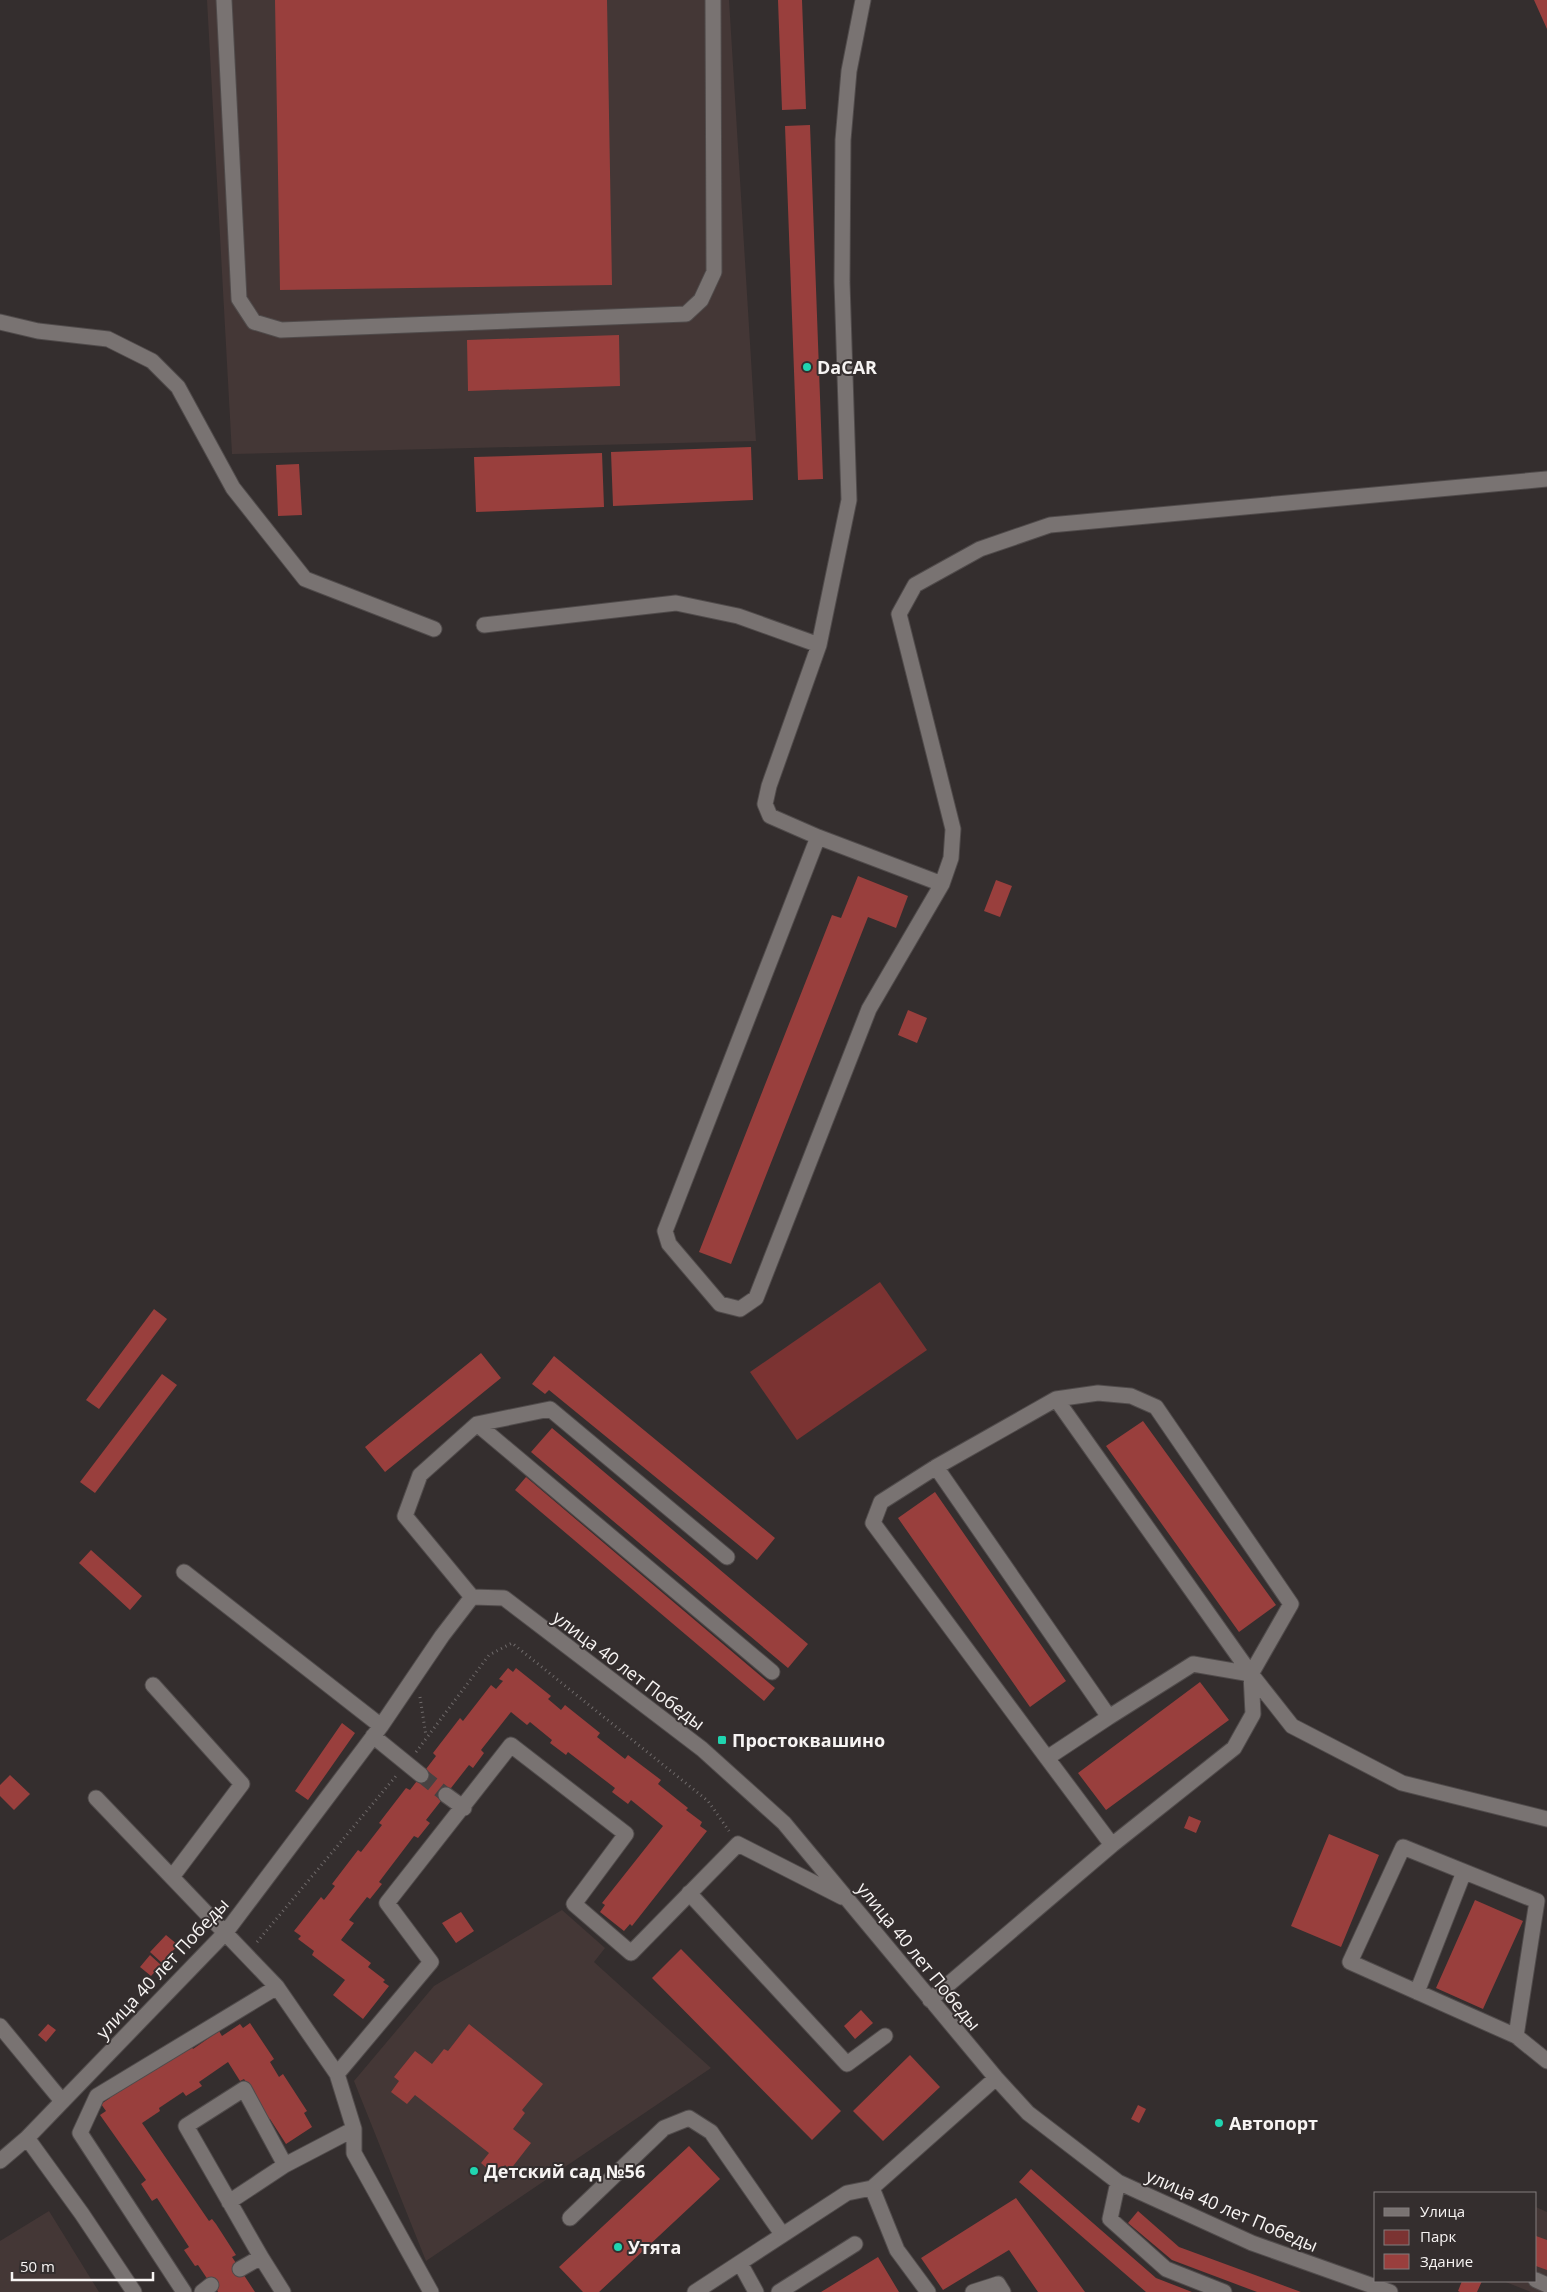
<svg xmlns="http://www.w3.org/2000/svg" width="1547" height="2292" viewBox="0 0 1547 2292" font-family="'Open Sans',sans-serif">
	<rect width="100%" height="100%" fill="#342e2e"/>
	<path fill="#443736" d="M207,0H729L756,441L232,454Z
		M562,1910L605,1948L594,1962L711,2068L426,2261L354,2081L434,1986Z
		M1536,2207L1547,2212V2292H1531L1503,2281H1536Z
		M49,2211L99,2292H0V2241Z"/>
	<path fill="#7b3332" d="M880,1282L927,1350L797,1440L750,1372Z"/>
	<path fill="#993f3d" d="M275,0H607L612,285L280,290Z
		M778,0H802L806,109L782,110Z
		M1534,0H1547V29Z
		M810,125L823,479L798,480L785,126Z
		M619,335L620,386L468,391L467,340Z
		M751,447L753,500L613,506L611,452Z
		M602,453L604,507L476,512L474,457Z
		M299,464L302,515L278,516L276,465Z
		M858,876L908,896L896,928L868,917L731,1264L699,1252L832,915L841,918Z
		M996,880L1012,886L1000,917L984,911Z
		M908,1010L927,1018L917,1043L898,1035Z
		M154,1309L167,1319L99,1409L86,1400Z
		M481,1353L501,1378L385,1472L365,1447Z
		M554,1356L775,1538L757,1560L549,1390L545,1394L532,1384Z
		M162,1374L177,1385L95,1493L80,1482Z
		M1143,1421L1276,1605L1239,1632L1106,1446Z
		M552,1428L808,1644L788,1668L531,1452Z
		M526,1477L775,1688L764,1701L515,1490Z
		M935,1492L1066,1681L1030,1707L898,1518Z
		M91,1550L142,1596L130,1610L79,1563Z
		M508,1668L513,1672L516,1668L551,1696L548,1699L561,1710L565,1705L600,1733L597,1737L625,1759L628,1755L661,1780L658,1784L688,1808L686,1810L702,1822L700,1826L707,1831L632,1926L630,1924L624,1931L600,1912L605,1905L602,1903L663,1826L631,1800L628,1804L612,1792L615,1788L568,1752L566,1755L550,1743L552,1740L530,1722L527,1725L511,1712L481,1750L484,1753L473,1768L469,1765L426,1820L430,1823L418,1838L414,1836L379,1882L382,1884L370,1899L367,1897L349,1920L354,1923L341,1940L371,1963L368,1967L385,1980L383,1982L389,1986L363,2019L333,1995L345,1980L312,1955L314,1951L298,1939L301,1936L294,1931L321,1897L324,1900L335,1886L332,1884L358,1850L361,1852L382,1825L379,1823L406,1788L410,1790L436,1756L433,1753L460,1718L463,1721L491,1685L496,1689L503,1681L499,1679Z
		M1200,1682L1229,1720L1106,1810L1078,1773Z
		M342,1723L355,1733L308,1800L295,1791Z
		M10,1775L30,1794L14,1810L0,1796V1785Z
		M1189,1816L1201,1821L1196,1833L1184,1828Z
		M1329,1834L1379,1855L1341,1947L1291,1926Z
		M1475,1900L1523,1921L1483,2009L1436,1988Z
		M461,1912L474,1931L456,1943L442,1923Z
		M166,1935L178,1945L162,1963L150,1952Z
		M681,1949L841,2111L812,2140L652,1978Z
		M150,1955L161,1965L151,1976L140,1967Z
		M861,2010L873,2023L855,2039L844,2026Z
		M250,2023L274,2059L270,2062L279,2077L283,2074L307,2111L304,2113L312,2127L286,2144L270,2119L265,2122L260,2103L244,2079L240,2081L228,2062L199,2082L202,2086L186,2096L183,2092L159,2108L160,2111L142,2123L209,2221L212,2219L216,2224L236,2255L232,2257L255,2292H218L216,2288L214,2289L198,2265L195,2266L184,2250L189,2247L157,2198L152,2201L141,2184L146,2180L100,2115L106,2111L101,2104L110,2098L108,2094L190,2044L193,2049L219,2031L222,2036L240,2024L243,2028Z
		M48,2024L56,2030L46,2042L38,2035Z
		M469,2024L543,2084L522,2110L525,2113L513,2129L531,2143L510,2170L505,2165L496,2176L481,2163L489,2153L415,2095L407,2104L391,2092L399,2081L394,2077L415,2051L432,2064L444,2049L448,2051Z
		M910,2055L940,2087L883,2141L853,2111Z
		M1138,2105L1146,2109L1139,2123L1131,2119Z
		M689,2146L720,2179L599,2292H583L559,2267Z
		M1031,2169L1156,2278L1192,2292H1146L1019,2182Z
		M1016,2198L1085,2292H1038L1009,2250L943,2290L921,2258Z
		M1138,2211L1179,2247L1301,2292H1257L1172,2260L1128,2223Z
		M1536,2236L1547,2240V2270L1536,2266Z
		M878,2257L899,2292H821Z
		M1462,2281H1482L1477,2292H1460L1458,2291Z"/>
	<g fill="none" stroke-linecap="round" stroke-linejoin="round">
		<path stroke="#484242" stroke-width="15" stroke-dasharray="15 8" stroke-linecap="butt" d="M421,1775L446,1795"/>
		<defs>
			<path id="minor" d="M224,0L239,299L254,322L281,330L686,314L701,300L714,272L713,0
				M0,322L38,331L108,339L152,361L178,387L233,488L305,579L434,629
				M484,625L676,603L738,616L819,645L849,500L842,282L843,140L849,71L863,0
				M818,837L770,816L765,804L769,786L819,645
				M942,884L818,837L665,1231L669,1244L720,1304L740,1309L756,1298L869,1009L942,884L951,858L953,829L899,614L915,585L980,549L1050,525L1547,479
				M477,1424L772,1672
				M936,1467L881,1502L873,1523L1047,1758
				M184,1572L381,1726
				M472,1597L405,1516L420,1475L477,1424L550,1409L727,1557
				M1251,1674L1193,1664L1109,1717L936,1467L1056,1399L1251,1674L1292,1726L1402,1783L1547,1819
				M153,1685L242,1784L172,1877
				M1109,1717L1047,1758L1112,1845
				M373,1736L421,1775
				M446,1795L464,1808
				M96,1798L277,1987L337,2074L354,2129V2153L431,2292
				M689,1893L847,2064L885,2036
				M1417,1992L1464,1872
				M930,2000L1112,1845L1234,1748L1253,1714L1251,1674L1291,1604L1156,1407L1131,1396L1098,1393L1056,1399
				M0,2026L62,2101
				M1516,2036L1537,1901L1403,1847L1350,1962L1516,2036L1547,2061
				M337,2074L431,1962L387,1903L511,1745L626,1834L574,1904L631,1953L738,1844L842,1897
				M27,2138L82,2214L134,2292
				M0,2161L27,2138L226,1932L381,1726L442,1636L472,1597L504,1598L702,1749L784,1823L996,2078L1028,2113L1118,2182L1252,2243L1390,2292
				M1118,2182L1110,2219L1166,2269L1224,2292
				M872,2188L897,2250L928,2292
				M229,2202L285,2165
				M570,2218L664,2128L689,2118L711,2132L782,2234
				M261,2257L283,2292
				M740,2263L756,2292
				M240,2269L261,2257L186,2126L244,2089L285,2165L354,2129
				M1536,2280L1547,2285
				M184,2292L80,2133L97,2096L277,1987
				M202,2292L211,2285
				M695,2292L847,2193L872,2188L996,2078
				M779,2292L855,2244
				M973,2292L998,2284L1003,2292"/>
		</defs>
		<use href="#minor" stroke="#504b4b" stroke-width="17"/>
		<path stroke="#706b6b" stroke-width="3" stroke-dasharray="1 4" stroke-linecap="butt" d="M420,1697L426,1736
			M416,1752L489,1655L512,1643L708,1801L729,1831
			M257,1942L396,1776"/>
		<use href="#minor" stroke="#797372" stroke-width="15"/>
	</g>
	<g fill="#20d5b0" stroke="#342e2e" stroke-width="2">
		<circle cx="807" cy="367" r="5"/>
		<rect x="717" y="1735" width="10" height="10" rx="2.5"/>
		<circle cx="1219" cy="2123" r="5"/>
		<circle cx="474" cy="2171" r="5"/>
		<circle cx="618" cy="2247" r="5"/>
	</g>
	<g text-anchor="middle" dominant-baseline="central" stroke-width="4" stroke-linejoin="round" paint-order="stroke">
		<g font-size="18" font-weight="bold" fill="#f7f4f3" stroke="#342e2e" text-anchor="start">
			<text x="817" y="367">DaCAR</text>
			<text x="732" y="1740">Простоквашино</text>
			<text x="1229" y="2123">Автопорт</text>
			<text x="484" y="2171">Детский сад №56</text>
			<text x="628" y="2247">Утята</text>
		</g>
		<g font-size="18" fill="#f7f4f3" stroke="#342e2e">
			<text transform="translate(629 1670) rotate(37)">улица 40 лет Победы</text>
			<text transform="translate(919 1956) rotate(51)">улица 40 лет Победы</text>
			<text transform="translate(162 1968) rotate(-47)">улица 40 лет Победы</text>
			<text transform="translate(1232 2210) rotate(23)">улица 40 лет Победы</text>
		</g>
	</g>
	<rect x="1374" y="2192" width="162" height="90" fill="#342e2e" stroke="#827d7d"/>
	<rect x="1384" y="2208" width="25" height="8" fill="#797372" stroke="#827d7d"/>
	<text x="1420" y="2217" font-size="15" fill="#f7f4f3">Улица</text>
	<rect x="1384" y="2230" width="25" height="15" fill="#7b3332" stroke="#827d7d"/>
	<text x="1420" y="2242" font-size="15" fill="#f7f4f3">Парк</text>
	<rect x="1384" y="2254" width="25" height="15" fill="#993f3d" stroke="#827d7d"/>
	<text x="1420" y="2267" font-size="15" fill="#f7f4f3">Здание</text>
	<path d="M12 2272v8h141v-8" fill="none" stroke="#f7f4f3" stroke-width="2.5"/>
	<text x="20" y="2272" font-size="15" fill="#f7f4f3" stroke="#342e2e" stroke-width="4" paint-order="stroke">50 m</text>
</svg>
